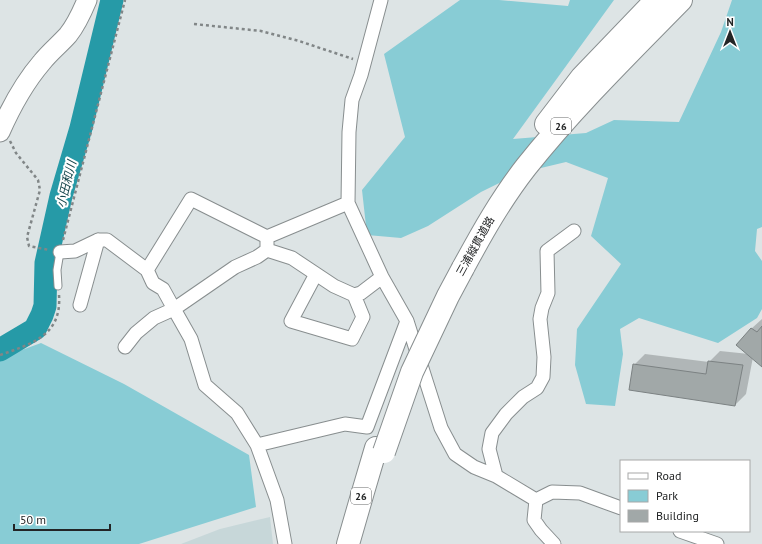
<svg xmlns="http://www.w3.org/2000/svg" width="762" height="544" viewBox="0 0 762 544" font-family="'PT Sans','Noto Sans JP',sans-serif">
	<rect width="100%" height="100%" fill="#dde4e5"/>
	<path fill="#c7d7d9" d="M270,517L273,544H181L220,529Z"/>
	<path fill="#88ccd5" d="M460,0H499L568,6L570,0H614L513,139L586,133L614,120L679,122L721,32L732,0H762V227L757,229L755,251L762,261V309L757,318L718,343L639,318L620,329L623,354L615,406L586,404L575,365L577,329L621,264L591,236L608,178L566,162L520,173L481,192L428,226L401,238L367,235L362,190L405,137L384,54Z
		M41,343L124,384L249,455L256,507L139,544H0V358Z"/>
	<path fill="#0003" d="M762,319V365L753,357L746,394L735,405L634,365L645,354L709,362L720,351L749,354L751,329Z"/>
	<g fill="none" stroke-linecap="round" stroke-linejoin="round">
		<path stroke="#269aa7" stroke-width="23" d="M0,350L35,329L42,315L45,306L46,263L61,196L81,128L112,0"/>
	</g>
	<path fill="#a1a8a8" stroke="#7c8283" d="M762,326V367L736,345L751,328L757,332Z
		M708,361L743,365L735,406L629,390L633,364L706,374Z"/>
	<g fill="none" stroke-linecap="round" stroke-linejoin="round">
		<defs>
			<path id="lane" d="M58,286L57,270L60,252"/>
			<path id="street" d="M381,0L361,75L352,100L349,132L348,203L382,277L407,321L441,428L455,454L474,467L496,476L536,500L534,520L541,530L554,544
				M267,250L292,258L334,286L354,295L361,293L382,277
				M60,252L75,251L98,240H107L147,270L153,283L163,289L174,309L154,318L136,333L125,347
				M147,270L191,199L267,237
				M316,274L291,321L352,339L363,317L354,295
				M80,305L98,240
				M257,445L345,424L367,427L407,321
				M496,476L489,449L492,433L506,414L523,397L537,388L543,377L544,357L540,319L542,308L548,293L547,251L574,231
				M536,500L552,492L580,493L621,508
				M680,531L717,544
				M285,544L277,500L257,445L237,413L205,385L191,339L174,309L235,267L257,257L267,250V237L348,203"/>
			<path id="secondary" d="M0,132C11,107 24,83 42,62C50,52 60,44 68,35C76,25 82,12 87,0"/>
			<path id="highway" d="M546,124L582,77L656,0
				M463,268C482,233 501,199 526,167C573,108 628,54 681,0
				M348,544L363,492L376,448"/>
		</defs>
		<use href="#lane" stroke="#888e8f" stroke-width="9"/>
		<use href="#street" stroke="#888e8f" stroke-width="15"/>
		<use href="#secondary" stroke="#888e8f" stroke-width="21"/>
		<use href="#highway" stroke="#888e8f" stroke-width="24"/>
		<path stroke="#818687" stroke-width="2.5" stroke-dasharray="3 3" stroke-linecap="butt" d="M194,24L261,31L299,41L353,59
			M10,141L16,153L38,180L40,190L27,237L29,246L49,250
			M63,240L125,0
			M0,355C31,344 62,336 59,295"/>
		<use href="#lane" stroke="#fff" stroke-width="7"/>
		<use href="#street" stroke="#fff" stroke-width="13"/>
		<use href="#secondary" stroke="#fff" stroke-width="19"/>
		<use href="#highway" stroke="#fff" stroke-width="22"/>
		<defs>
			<path id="highway-bridge" d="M384,452L412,372L448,296L463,268"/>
		</defs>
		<use href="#highway-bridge" stroke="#888e8f" stroke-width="24" stroke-linecap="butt"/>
		<use href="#highway-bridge" stroke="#fff" stroke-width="22"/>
	</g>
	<g text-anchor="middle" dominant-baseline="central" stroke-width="4" stroke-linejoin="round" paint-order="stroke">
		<g fill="#fff" stroke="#656667" stroke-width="1">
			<rect x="551" y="118" width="20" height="16" rx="3"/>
			<rect x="351" y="488" width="20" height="16" rx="3"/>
		</g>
		<g font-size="10" font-weight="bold" fill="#232526">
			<text x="561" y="126">26</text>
			<text x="361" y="496">26</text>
		</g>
		<g font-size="11" fill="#232526" stroke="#fff">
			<text transform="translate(475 246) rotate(-61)">三浦縦貫道路</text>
		</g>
		<g font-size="12" font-style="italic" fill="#16464c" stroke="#fff">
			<text transform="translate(66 184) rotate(-76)">小田和川</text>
		</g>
	</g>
	<rect x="620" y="460" width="130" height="72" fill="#ffffff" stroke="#a7a8a8"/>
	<rect x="628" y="473" width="20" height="6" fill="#ffffff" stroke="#a7a8a8"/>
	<text x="656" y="480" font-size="12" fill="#232526">Road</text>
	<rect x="628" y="490" width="20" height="12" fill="#88ccd5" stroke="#a7a8a8"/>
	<text x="656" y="500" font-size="12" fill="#232526">Park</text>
	<rect x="628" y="510" width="20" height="12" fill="#a1a8a8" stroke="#a7a8a8"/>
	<text x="656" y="520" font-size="12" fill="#232526">Building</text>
	<g transform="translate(730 32)" stroke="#ffffff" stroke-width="3" paint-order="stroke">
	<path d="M0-3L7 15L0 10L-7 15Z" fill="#232526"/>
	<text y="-6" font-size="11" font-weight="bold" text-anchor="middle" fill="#232526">N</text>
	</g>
	<path d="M14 524v6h96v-6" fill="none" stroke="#232526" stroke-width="2"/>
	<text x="20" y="524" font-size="12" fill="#232526" stroke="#ffffff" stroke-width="3" paint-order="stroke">50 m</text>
</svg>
